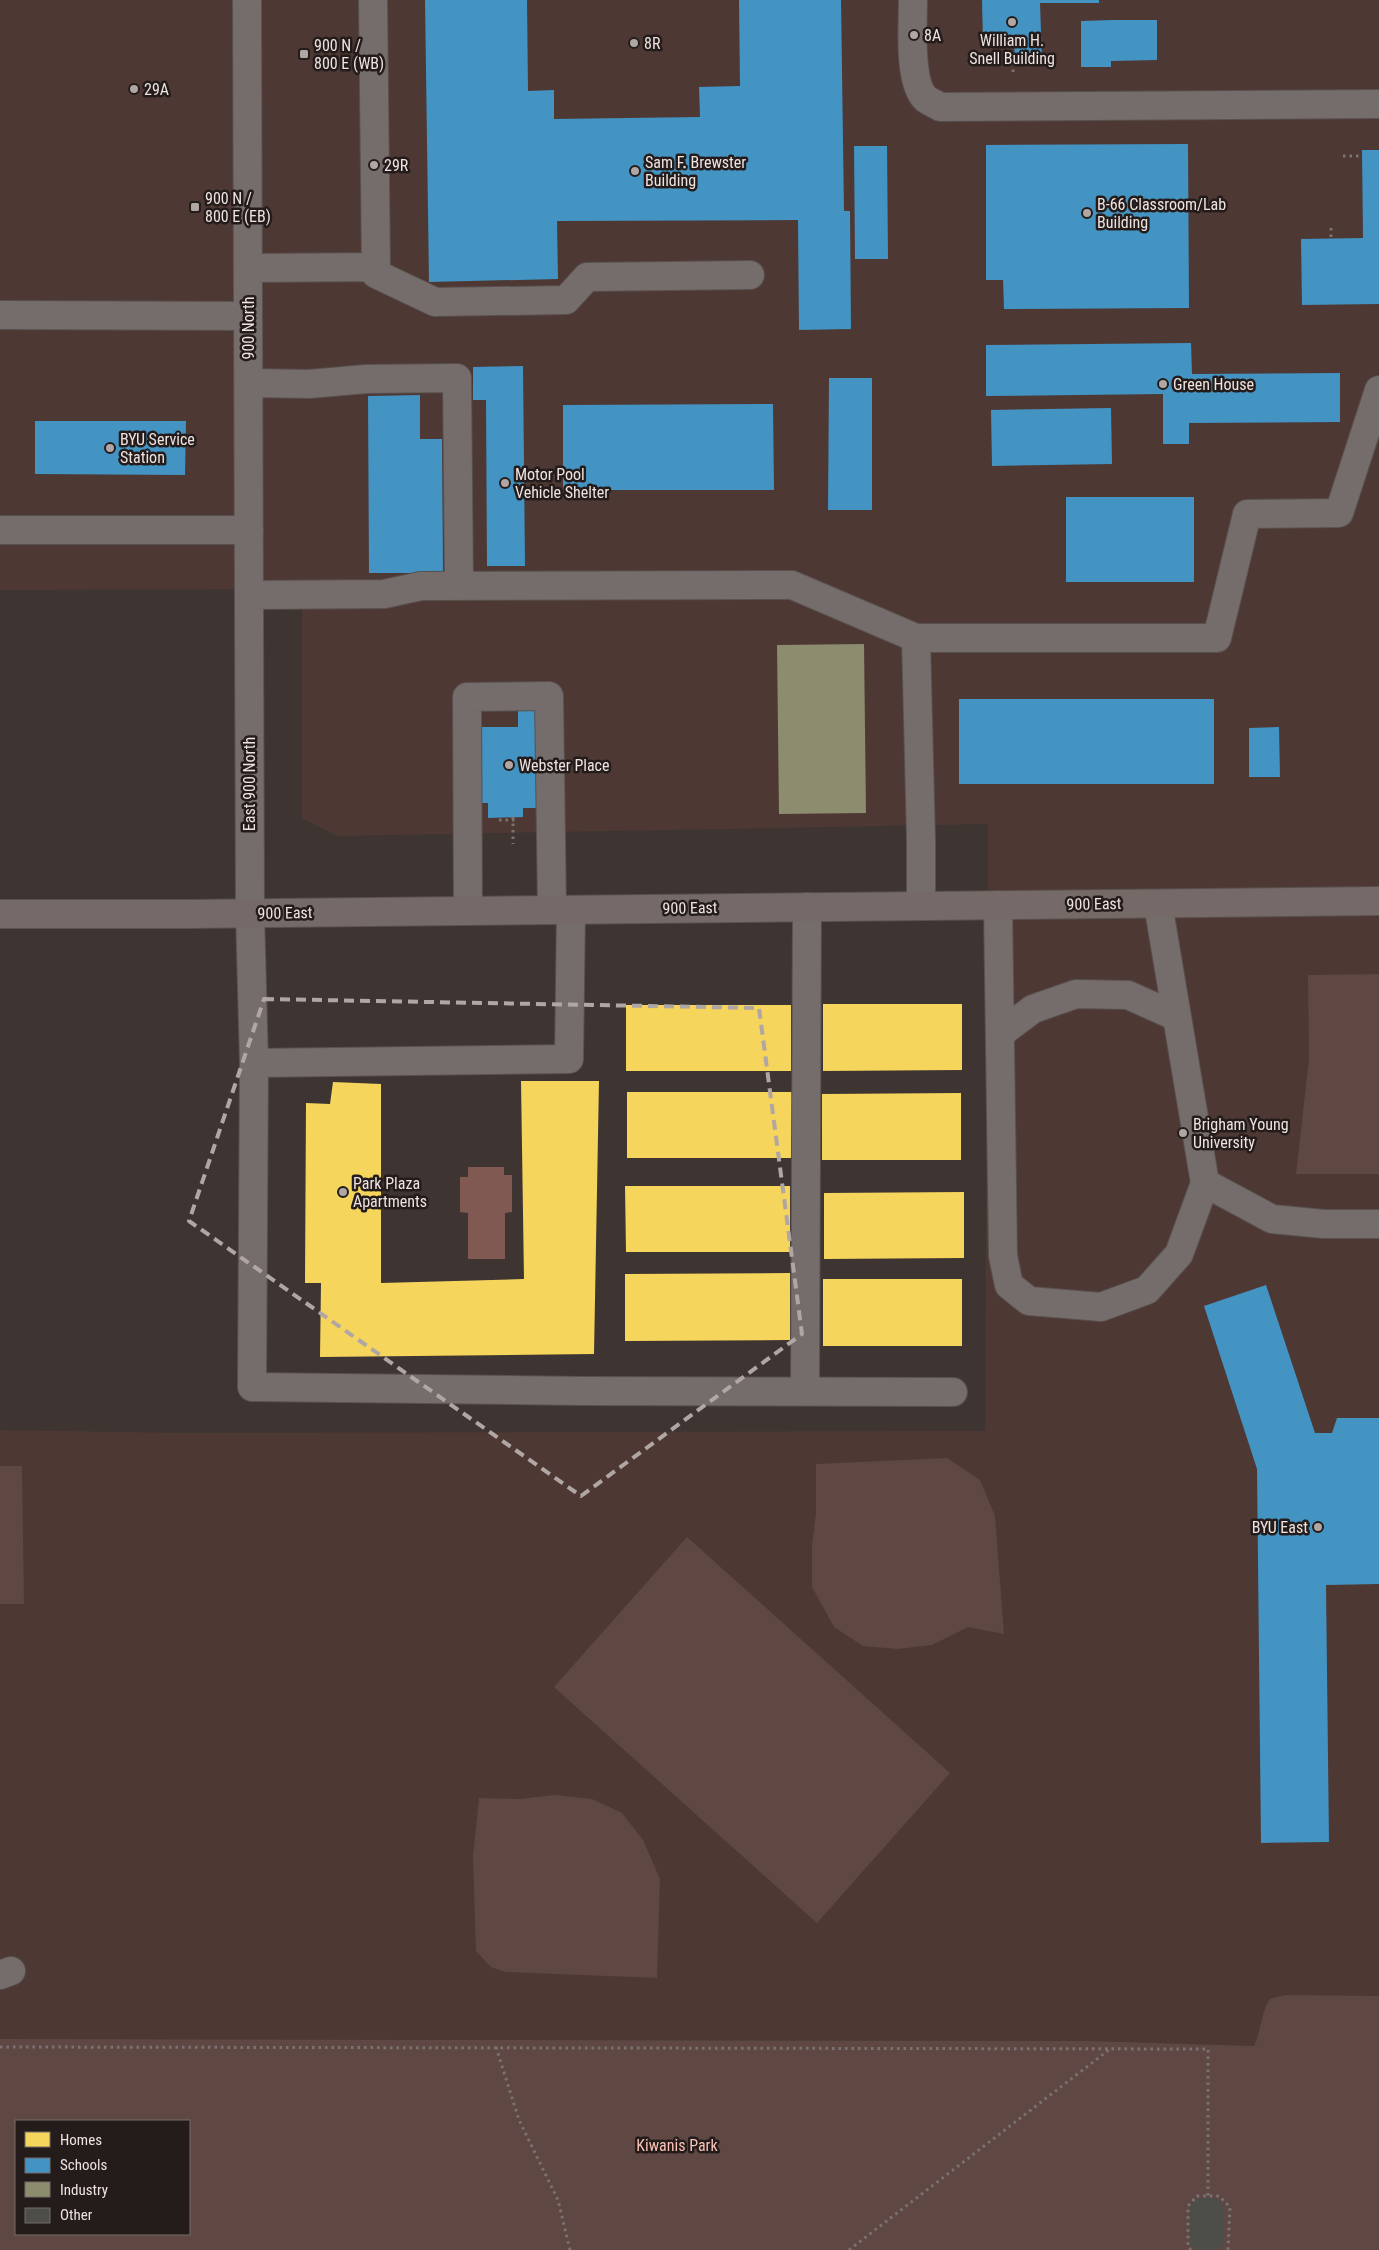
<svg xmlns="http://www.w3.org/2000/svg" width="1379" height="2250" viewBox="0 0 1379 2250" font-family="'Roboto Condensed',sans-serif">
	<rect width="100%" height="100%" fill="#3e3532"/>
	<path fill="#4e3834" d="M0,0H1379V2050L1088,2041L0,2039V1430L181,1433L985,1431L988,824L337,836L302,818V589L0,590Z"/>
	<path fill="#5f4843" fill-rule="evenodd" d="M1379,974V1174H1296L1309,1059L1308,975Z
		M947,1458L980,1480L995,1516L1004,1634L968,1627L932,1645L897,1649L863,1646L834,1627L812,1587V1545L816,1513V1464Z
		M0,1466H22L24,1604H0Z
		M687,1537L950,1773L817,1923L554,1687Z
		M554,1795L592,1799L622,1813L643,1840L660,1879L657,1978L505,1972L491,1967L476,1951L473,1857L479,1798L520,1799Z
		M1285,1995L1379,1996V2250H0V2039L1088,2041L1254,2046C1261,2031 1261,2013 1270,1999ZM16,2121H189V2234H16Z"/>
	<path fill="#805952" d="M468,1167H504V1175H512V1212L505,1213V1259H468V1213L460,1212V1177H468Z"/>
	<path fill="#f6d55c" d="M823,1004H962V1070L823,1071Z
		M626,1005H791V1071H626Z
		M521,1081H599L594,1354L320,1357L321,1283H305L306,1103L330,1104L333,1082L381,1084V1283L524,1279Z
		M627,1092H792V1158H627Z
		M961,1093V1160H822V1094Z
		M625,1186H790V1252H626Z
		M964,1192V1258L824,1259V1193Z
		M790,1273V1340L625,1341V1274Z
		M823,1279H962V1346H823Z"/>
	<path fill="#4393c3" d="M425,0H527L528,91L554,90V119L700,117L699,87L740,86L739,0H841L844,211H850L851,329L799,330L798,220L557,221L558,279L429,282Z
		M982,0H1099V3H1040L1042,61L1015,62L1014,41L983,42Z
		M1112,20H1157V60L1111,61V67H1081V21Z
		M1188,144L1189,308L1004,309L1003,280H986V145Z
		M854,146H887L888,259H855Z
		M1362,150H1379V304L1302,305L1301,239L1363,238Z
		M1191,343L1192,374L1340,373V422L1189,423V444H1163V394L986,396V345Z
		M523,366L525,566H487L486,400H473V367Z
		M829,378H872V510H828Z
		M420,395V439H442L443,573H369L368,396Z
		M773,404L774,490H563V405Z
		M1111,408L1112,464L992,466L991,410Z
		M35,421H186L185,475L35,474Z
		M1066,497H1194V582H1066Z
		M959,699H1214V784H959Z
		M542,710L544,808H523V817L488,818V803H476L474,727H518V711Z
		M1279,727L1280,777H1249V728Z
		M1266,1285L1315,1433H1332L1337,1418H1379V1584L1326,1585L1329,1842L1261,1843L1257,1469L1204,1306Z"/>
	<path fill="#8c8c6e" d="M864,644L866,813L779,814L777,645Z"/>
	<path fill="#4d4d4a" d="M1198,2198H1216L1224,2206V2244L1218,2250H1195L1189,2244V2206Z"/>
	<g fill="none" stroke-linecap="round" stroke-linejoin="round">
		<defs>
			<path id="minor" d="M247,0L250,913L254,1063L569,1059L571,910
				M913,0C913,24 908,83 926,99C930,102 936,104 940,107L1379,104
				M376,267V274L435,302L566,300L587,277L750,275
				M248,268L376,267L373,0
				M0,315L248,316
				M249,383L309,384L366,379L457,378L459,585
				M0,530H249
				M249,595L384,594L421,586L792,585L916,638H1217L1247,514L1339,513L1379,390
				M916,638L921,840V906
				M998,905L1003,1256L1009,1285L1029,1301L1101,1307L1147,1290L1179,1254L1205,1183L1158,904
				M468,911L467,697L549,696L552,910
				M1001,1033L1033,1009L1076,994L1128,995L1177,1017
				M254,1063L252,1387L583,1391L953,1392
				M1205,1183L1272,1219L1324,1224H1379
				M805,1391L807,907
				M0,1975L11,1971"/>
			<path id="major" d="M0,914H191L1379,901"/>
		</defs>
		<use href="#minor" stroke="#59514f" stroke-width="30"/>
		<use href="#major" stroke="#59514f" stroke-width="30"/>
		<path stroke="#7a7372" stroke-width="3" stroke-dasharray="2.5 4" stroke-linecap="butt" d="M1013,72V64H1028V61
			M1343,156H1362
			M1331,228V239
			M513,817V844
			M499,820H518
			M0,2047L1208,2049V2196
			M496,2047L519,2120L558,2200L570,2250
			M849,2250L1110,2049
			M1191,2250L1188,2247V2206L1197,2196H1219L1230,2207L1228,2250"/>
		<use href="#minor" stroke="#756d6c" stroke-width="28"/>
		<use href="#major" stroke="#756a67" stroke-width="28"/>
	</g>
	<path fill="none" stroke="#b0a6a4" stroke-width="4" stroke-dasharray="10 6" stroke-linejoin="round" d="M264,999L759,1008L802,1334L581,1496L189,1221Z"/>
	<g fill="#b0a6a4" stroke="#231c1a" stroke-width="2">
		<circle cx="1012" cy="22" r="5"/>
		<circle cx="914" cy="35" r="5"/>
		<circle cx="634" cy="43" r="5"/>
		<rect x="299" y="49" width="10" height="10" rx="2.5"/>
		<circle cx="134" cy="89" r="5"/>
		<circle cx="374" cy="165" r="5"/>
		<circle cx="635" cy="171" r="5"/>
		<rect x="190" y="202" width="10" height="10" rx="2.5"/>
		<circle cx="1087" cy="213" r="5"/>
		<circle cx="1163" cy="384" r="5"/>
		<circle cx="110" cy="448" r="5"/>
		<circle cx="505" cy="483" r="5"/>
		<circle cx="509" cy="765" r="5"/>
		<circle cx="1183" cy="1133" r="5"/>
		<circle cx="343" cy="1192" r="5"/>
		<circle cx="1318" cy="1527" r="5"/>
	</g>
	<g text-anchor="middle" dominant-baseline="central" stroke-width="5" stroke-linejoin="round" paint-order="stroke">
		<g font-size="16" fill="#eee3e1" stroke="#231c1a" text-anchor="start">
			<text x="924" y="35">8A</text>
			<text x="1012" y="40" text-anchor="middle">William H.<tspan x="1012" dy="18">Snell Building</tspan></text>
			<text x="644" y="43">8R</text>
			<text x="314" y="45">900 N /<tspan x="314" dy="18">800 E (WB)</tspan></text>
			<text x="144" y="89">29A</text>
			<text x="645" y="162">Sam F. Brewster<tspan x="645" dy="18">Building</tspan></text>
			<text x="384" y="165">29R</text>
			<text x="205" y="198">900 N /<tspan x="205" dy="18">800 E (EB)</tspan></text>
			<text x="1097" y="204">B-66 Classroom/Lab<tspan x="1097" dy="18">Building</tspan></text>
			<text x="1173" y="384">Green House</text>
			<text x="120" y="439">BYU Service<tspan x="120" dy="18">Station</tspan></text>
			<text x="515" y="474">Motor Pool<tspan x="515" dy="18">Vehicle Shelter</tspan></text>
			<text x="519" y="765">Webster Place</text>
			<text x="1193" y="1124">Brigham Young<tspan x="1193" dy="18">University</tspan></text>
			<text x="353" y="1183">Park Plaza<tspan x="353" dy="18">Apartments</tspan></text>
			<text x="1308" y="1527" text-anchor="end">BYU East</text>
		</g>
		<g font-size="16" fill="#eee3e1" stroke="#231c1a">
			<text transform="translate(248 328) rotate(-90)">900 North</text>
			<text transform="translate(249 784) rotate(-90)">East 900 North</text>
			<text transform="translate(1094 904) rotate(-1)">900 East</text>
			<text transform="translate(690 908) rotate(-1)">900 East</text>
			<text transform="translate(285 913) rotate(-1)">900 East</text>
		</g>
		<g font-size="16" fill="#fac1b5" stroke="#231c1a">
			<text x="677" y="2145">Kiwanis Park</text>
		</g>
	</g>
	<rect x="15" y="2120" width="175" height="115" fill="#231c1a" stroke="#746c6a"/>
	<rect x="25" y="2132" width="25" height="15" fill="#f6d55c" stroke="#746c6a"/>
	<text x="60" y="2145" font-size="15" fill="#eee3e1">Homes</text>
	<rect x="25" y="2158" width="25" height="15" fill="#4393c3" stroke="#746c6a"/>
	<text x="60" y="2170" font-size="15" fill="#eee3e1">Schools</text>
	<rect x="25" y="2182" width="25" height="15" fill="#8c8c6e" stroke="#746c6a"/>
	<text x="60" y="2195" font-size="15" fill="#eee3e1">Industry</text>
	<rect x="25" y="2208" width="25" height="15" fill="#4d4d4a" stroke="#746c6a"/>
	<text x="60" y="2220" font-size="15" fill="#eee3e1">Other</text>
</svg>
